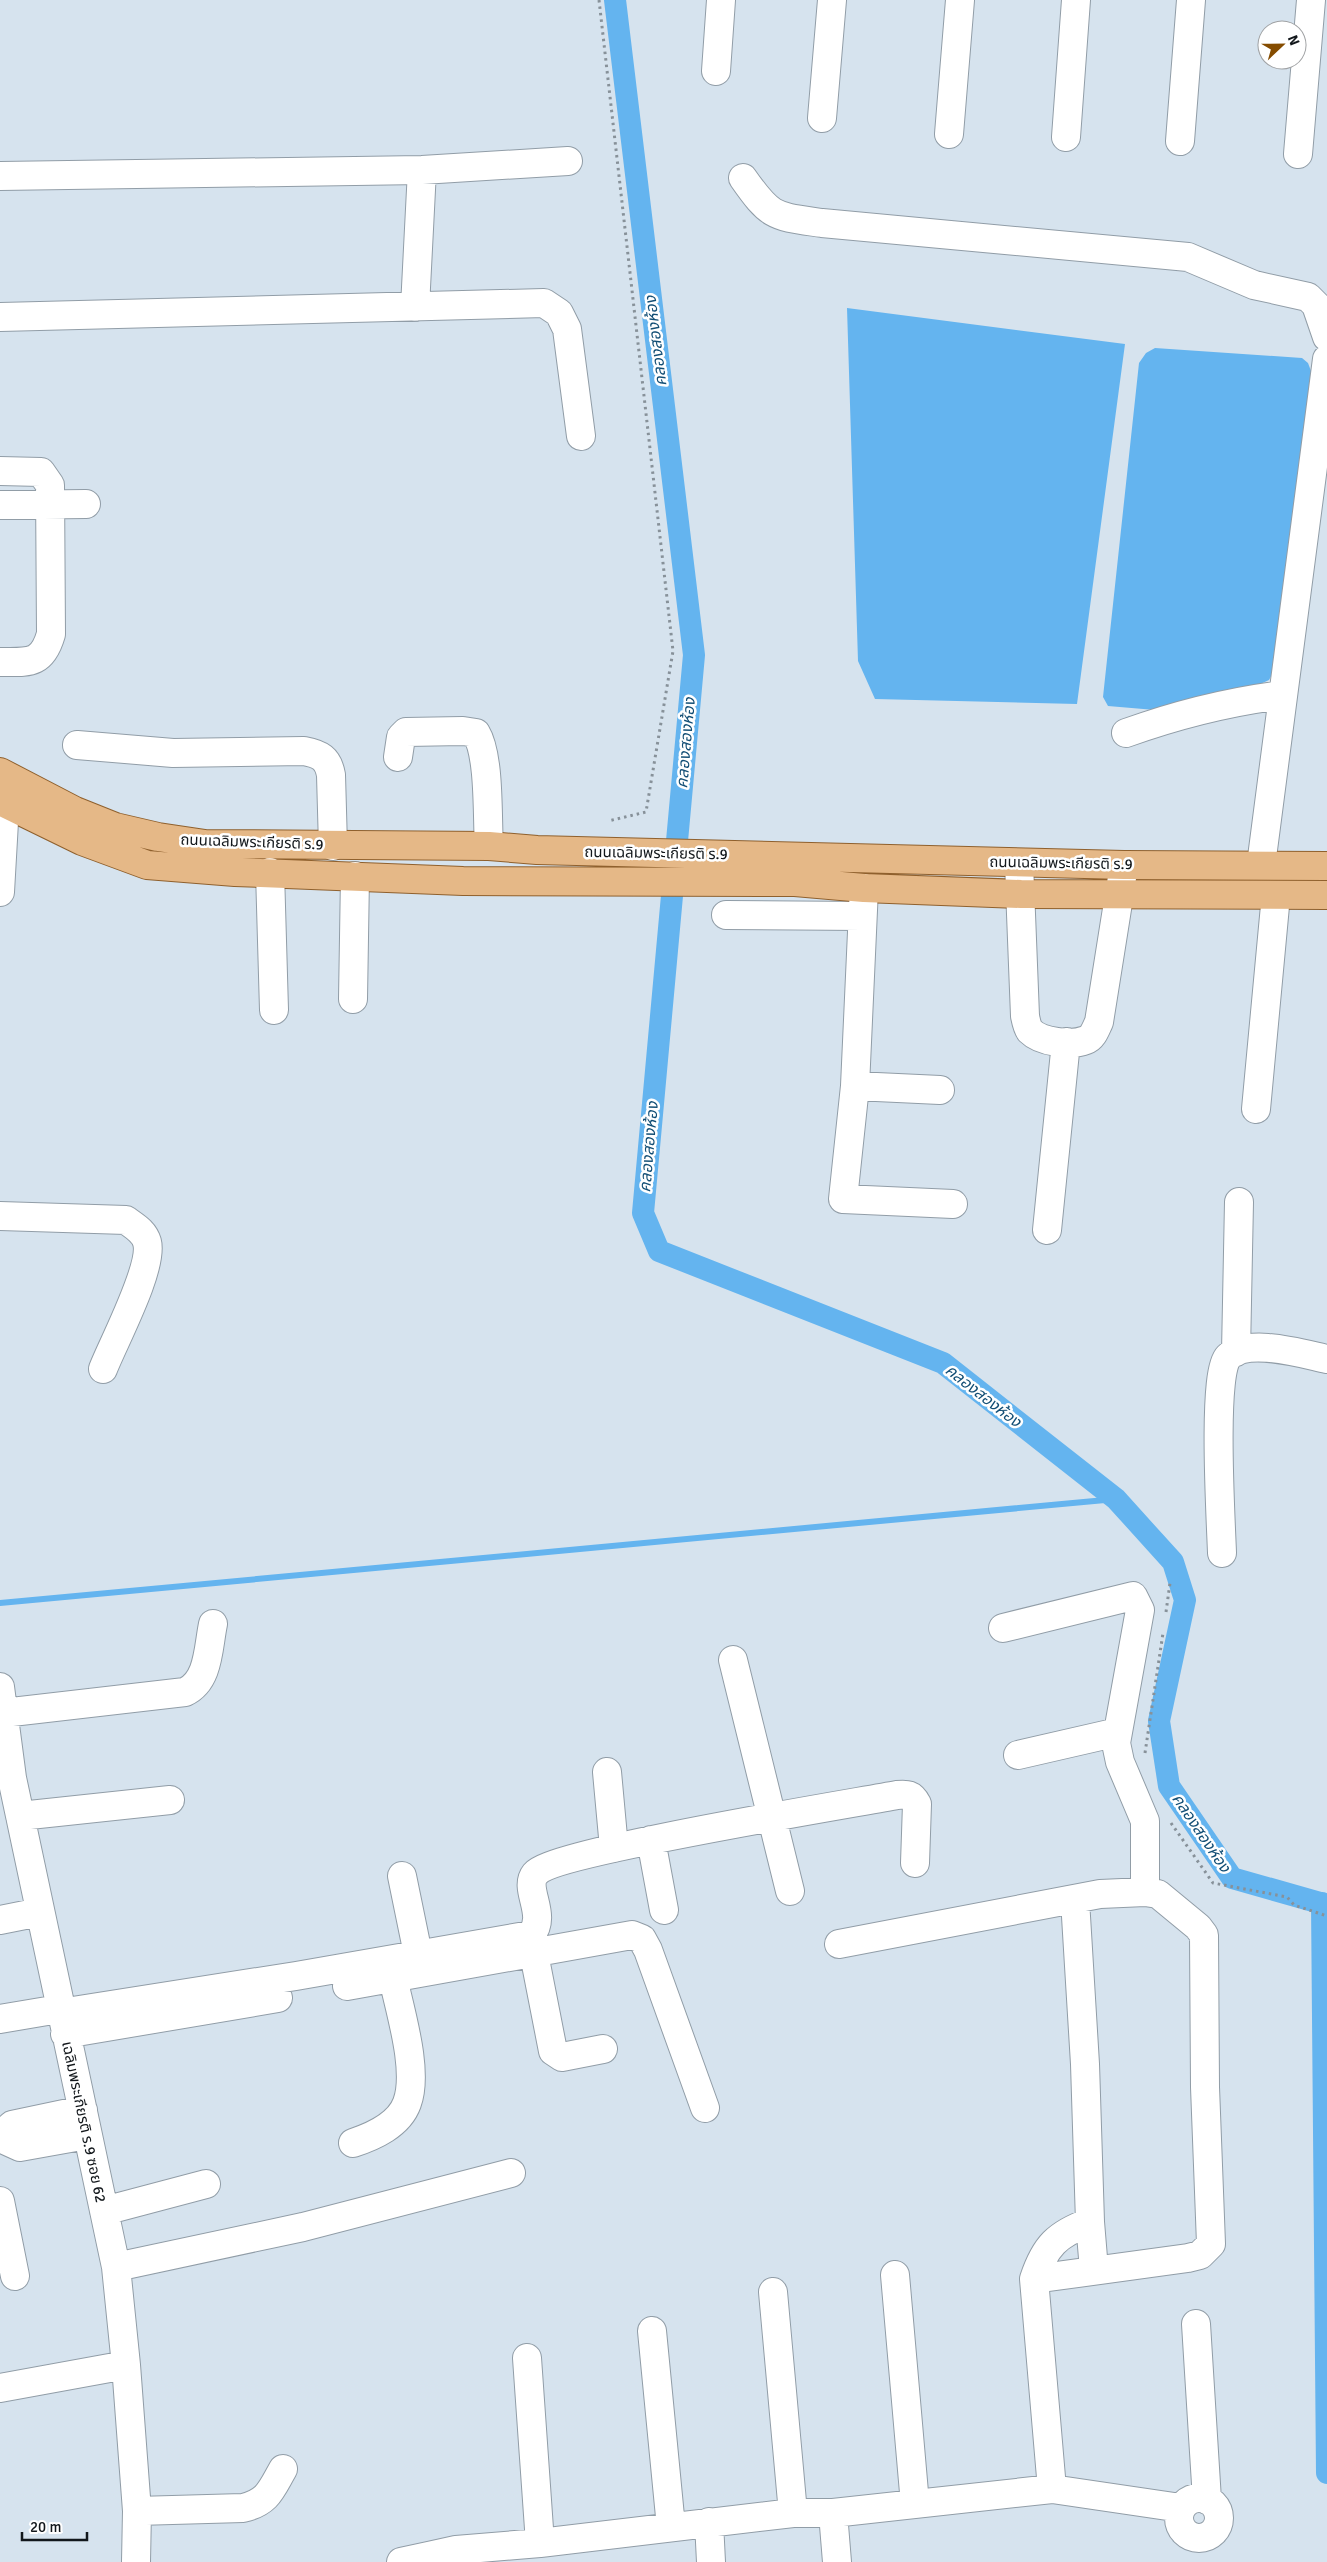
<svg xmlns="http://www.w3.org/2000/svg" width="1327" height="2562" viewBox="0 0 1327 2562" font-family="Signika,'Noto Sans Thai',sans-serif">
	<rect width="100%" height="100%" fill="#d6e3ee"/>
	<path fill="#64b4ef" d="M847,308L1125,344L1077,704L875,699L858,661Z
		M1155,348L1302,358L1308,363L1311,371L1275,669L1269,680L1256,686L1155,710L1108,706L1103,697L1139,363L1146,353Z"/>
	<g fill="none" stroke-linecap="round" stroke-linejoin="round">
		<path stroke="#64b4ef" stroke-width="6" d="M0,1603L1116,1499"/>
		<path stroke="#64b4ef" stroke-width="22" d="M615,0L694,655L643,1213L659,1251L943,1363L1116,1499L1173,1562L1185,1600L1159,1721L1169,1786L1232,1878L1327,1905
			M1322,1903L1327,2473"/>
		<defs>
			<path id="minor" d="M716,71L721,0
				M822,118L832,0
				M949,134L960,0
				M1066,137L1076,0
				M1180,141L1191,0
				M1298,154L1311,0
				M0,176L422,170L568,161
				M743,178C771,218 774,216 822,223L1188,257L1254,285L1308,297L1316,305L1327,337
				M415,307L422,170
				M0,317L544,303L559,313L567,329L581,436
				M0,471L41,472L50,485L51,634C42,665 29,662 0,662
				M0,505L86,504
				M1126,733C1179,714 1226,702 1282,695
				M77,745L173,753L304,751C320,754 328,758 331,775L333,846
				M398,757L401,737L406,732L463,731L476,733C490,756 487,817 489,846
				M1019,863L1025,1016C1026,1021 1027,1027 1030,1031C1041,1042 1071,1046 1086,1040C1093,1038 1096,1028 1099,1022L1124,865
				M1261,865L1327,359
				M270,872L274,1010
				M864,888L855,1086L843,1199L953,1204
				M0,892L5,804
				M726,915L862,916
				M353,999L355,876
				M855,1086L940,1090
				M1256,1109L1276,895
				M0,1216L126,1220C134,1226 144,1231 147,1242C154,1267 113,1343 103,1369
				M1047,1230L1066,1042
				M1236,1352L1239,1202
				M1222,1553C1221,1523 1212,1373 1228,1357C1247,1337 1303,1354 1327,1359
				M1003,1628L1133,1596L1140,1610L1116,1743L1120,1762L1145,1821V1892
				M733,1660L790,1891
				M0,1687L12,1778L116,2267L126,2365L137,2511L136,2562
				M3,1713L185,1692C209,1681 208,1648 213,1624
				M1018,1755L1118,1732
				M607,1772L614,1848
				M20,1816L170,1800
				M651,1840L664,1910
				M402,1876L418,1954
				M1075,1900L1085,2064L1090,2222L1094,2270
				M0,1920L40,1912
				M839,1944L1100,1894L1145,1892L1158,1894L1198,1927L1204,1935L1205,2087L1211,2244L1200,2255L1188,2258L1034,2279
				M534,1954L553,2051L562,2057L603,2049
				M347,1986L632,1935L642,1939L648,1950L705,2108
				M60,2013L296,1976L531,1935C548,1915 523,1889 535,1874C552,1852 849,1804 897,1795C907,1794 912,1794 917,1804L915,1863
				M0,2019L59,2009
				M65,2034L278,1998
				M0,2136L12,2125L83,2110
				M0,2138L20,2147L87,2135
				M353,2143C374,2136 399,2125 407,2103C419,2071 400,2011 393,1978
				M0,2201L15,2276
				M104,2211L206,2184
				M116,2267L303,2227L511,2173
				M895,2275L915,2504
				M773,2292L793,2513
				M1196,2324L1207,2500
				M652,2331L671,2527
				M527,2358L540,2543
				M0,2388L126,2365
				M1052,2489L1034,2279C1045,2246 1057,2234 1090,2222
				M1179 2518a20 20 0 1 1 40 0a20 20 0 1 1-40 0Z
				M137,2511L243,2508C268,2502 271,2490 283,2469
				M833,2513L837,2562
				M709,2522L711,2562
				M401,2562L456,2550L540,2543L793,2513H833L1052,2489L1181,2508"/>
			<path id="major" d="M0,772L75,811L115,827L158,837L205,844L489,846L537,850L1124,865L1327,866
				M0,801L82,841L147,865L235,872L463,881L795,882L864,888L1021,894L1327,895"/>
		</defs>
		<use href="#minor" stroke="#919da7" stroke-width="30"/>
		<use href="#major" stroke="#8f602d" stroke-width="30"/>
		<path stroke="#879199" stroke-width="3" stroke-dasharray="2.5 4" stroke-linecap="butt" d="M599,0L673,651L646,812L608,821
			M1166,1612L1170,1583
			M1145,1753L1163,1633
			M1171,1823L1213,1883L1287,1897L1294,1905L1327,1916"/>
		<use href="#minor" stroke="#fff" stroke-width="28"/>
		<use href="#major" stroke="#e5b887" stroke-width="28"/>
	</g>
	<g text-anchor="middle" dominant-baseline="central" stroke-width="5" stroke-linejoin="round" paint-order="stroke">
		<g font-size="15" fill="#12171b" stroke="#fff">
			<text transform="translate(252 842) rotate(2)">ถนนเฉลิมพระเกียรติ ร.9</text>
			<text transform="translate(656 853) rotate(1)">ถนนเฉลิมพระเกียรติ ร.9</text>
			<text transform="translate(1061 863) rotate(1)">ถนนเฉลิมพระเกียรติ ร.9</text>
			<text transform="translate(84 2122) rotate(78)">เฉลิมพระเกียรติ ร.9 ซอย 62</text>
		</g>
		<g font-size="16" font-style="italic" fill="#124e75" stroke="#fff">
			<text transform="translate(656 341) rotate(-97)">คลองสองห้อง</text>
			<text transform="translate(686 743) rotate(-85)">คลองสองห้อง</text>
			<text transform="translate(649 1147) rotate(-85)">คลองสองห้อง</text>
			<text transform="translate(983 1396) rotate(38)">คลองสองห้อง</text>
			<text transform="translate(1201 1833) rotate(56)">คลองสองห้อง</text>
		</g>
	</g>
	<g transform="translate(1282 45) rotate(68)"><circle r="24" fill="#ffffff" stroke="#a0a2a4"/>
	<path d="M0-4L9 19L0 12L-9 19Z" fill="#854c00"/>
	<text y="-8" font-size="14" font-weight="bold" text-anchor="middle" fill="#12171b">N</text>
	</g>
	<path d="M22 2532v8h65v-8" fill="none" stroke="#12171b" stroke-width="2.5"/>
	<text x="30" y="2532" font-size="15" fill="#12171b" stroke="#ffffff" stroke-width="4" paint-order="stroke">20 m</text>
</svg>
